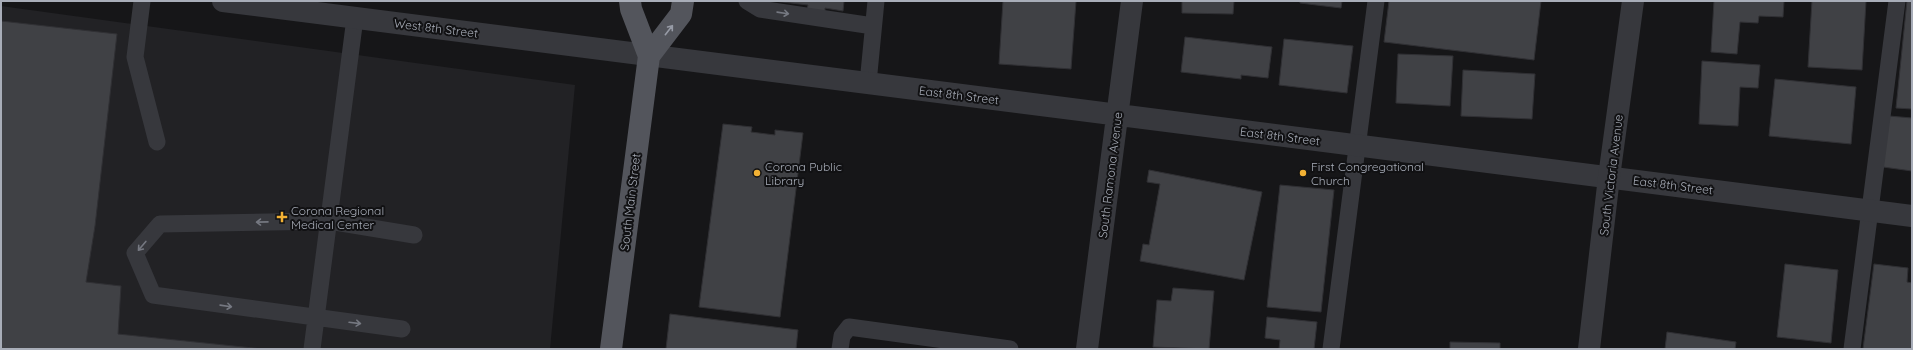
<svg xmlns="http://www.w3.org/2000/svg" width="1913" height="350" viewBox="0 0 1913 350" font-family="Quicksand,sans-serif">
	<rect width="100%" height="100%" fill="#161618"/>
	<path fill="#222225" d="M1,6L575,85L550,349H1Z"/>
	<path fill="#404145" stroke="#303034" d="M774,1H844L843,11L825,8V12L807,9L808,5Z
		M1003,1H1076L1071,69L999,64Z
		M1182,1H1234L1233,14L1182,13Z
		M1300,1H1342L1341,8L1300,3Z
		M1389,1H1541L1534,60L1384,42Z
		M1714,1H1784L1783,17L1759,16L1758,23L1740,22L1737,54L1711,52Z
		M1812,1H1866L1862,70L1808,67Z
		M1907,1H1912V109L1896,108Z
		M1,21L117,34L95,226L86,282L121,286L118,334L263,349H1Z
		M1185,37L1272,47L1268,78L1241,75V79L1181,72Z
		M1284,39L1353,46L1347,93L1279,85Z
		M1398,54L1453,56L1450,106L1396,103Z
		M1702,61L1760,65L1758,88L1740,87L1738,126L1699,124Z
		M1463,70L1535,74L1532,119L1461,116Z
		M1775,79L1856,87L1851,144L1769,136Z
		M1889,116L1912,118V171L1883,167Z
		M723,124L752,127L751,132L775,135V130L803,133L780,317L699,307Z
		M1149,170L1262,192L1244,280L1140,261L1143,244L1149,245L1160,184L1147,182Z
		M1280,185L1334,190L1321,312L1267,307Z
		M1785,264L1838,270L1831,343L1777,337Z
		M1874,264L1908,268L1907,282L1912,283V349H1863Z
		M1173,288L1214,291L1209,349L1153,347L1157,300L1171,301Z
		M670,314L798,330L796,349H666Z
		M1267,317L1317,322L1314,349H1279L1280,340L1265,338Z
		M1667,332L1736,342L1735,349H1665Z
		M1450,342L1500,343V349H1450Z"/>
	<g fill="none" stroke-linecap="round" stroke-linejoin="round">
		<path stroke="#37383d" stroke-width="17" d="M142,1L135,57L157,142
			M747,1L760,9L873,26
			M868,83L876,1
			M402,329L153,295L135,253L160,224L329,221L414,235
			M312,349L355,18
			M840,349L842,336L849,327L1010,349
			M1331,349L1376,1
			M1852,349L1897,1"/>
		<path stroke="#37383d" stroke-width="22" d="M223,1L1912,216
			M1087,349L1132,1"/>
		<path stroke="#37383d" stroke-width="22" d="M1589,349L1609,177L1633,1"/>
		<path stroke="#53555c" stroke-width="22" d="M649,56L681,14L683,1
			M611,349L649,56L631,9L630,1"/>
	</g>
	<defs><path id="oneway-shaft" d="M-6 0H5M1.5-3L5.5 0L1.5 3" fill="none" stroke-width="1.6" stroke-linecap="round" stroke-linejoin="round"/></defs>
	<g stroke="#757881">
		<use href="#oneway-shaft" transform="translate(783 13) rotate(8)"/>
		<use href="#oneway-shaft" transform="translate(262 222) rotate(179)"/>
		<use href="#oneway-shaft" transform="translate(142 246) rotate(130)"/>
		<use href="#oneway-shaft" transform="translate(226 306) rotate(8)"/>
		<use href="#oneway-shaft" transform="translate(355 323) rotate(7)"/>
	</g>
	<use stroke="#979ba6" href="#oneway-shaft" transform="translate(669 30) rotate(-52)"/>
	<g fill="#f2b134" stroke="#111113" stroke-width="1.5">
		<circle cx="757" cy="173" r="4"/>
		<circle cx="1303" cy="173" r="4"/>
		<path d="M280 211h4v4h4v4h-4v4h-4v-4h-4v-4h4z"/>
	</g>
	<g text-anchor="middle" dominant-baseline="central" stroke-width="4" stroke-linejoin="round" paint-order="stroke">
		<g font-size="12" fill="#a8adb8" stroke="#111113">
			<text transform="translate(436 28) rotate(7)">West 8th Street</text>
			<text transform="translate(959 95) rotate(7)">East 8th Street</text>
			<text transform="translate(1280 136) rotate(7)">East 8th Street</text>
			<text transform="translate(1110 175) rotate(-83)">South Ramona Avenue</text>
			<text transform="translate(1611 175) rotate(-83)">South Victoria Avenue</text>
			<text transform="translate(1673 185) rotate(7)">East 8th Street</text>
			<text transform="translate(630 202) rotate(-83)">South Main Street</text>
		</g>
		<g font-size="12" fill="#a8adb8" stroke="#111113" text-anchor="start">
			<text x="765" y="166">Corona Public<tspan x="765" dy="14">Library</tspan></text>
			<text x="1311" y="166">First Congregational<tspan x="1311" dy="14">Church</tspan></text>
			<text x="291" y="210">Corona Regional<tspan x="291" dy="14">Medical Center</tspan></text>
		</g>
	</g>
	<rect width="1913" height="350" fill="none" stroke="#a8adb8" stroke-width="4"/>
</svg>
